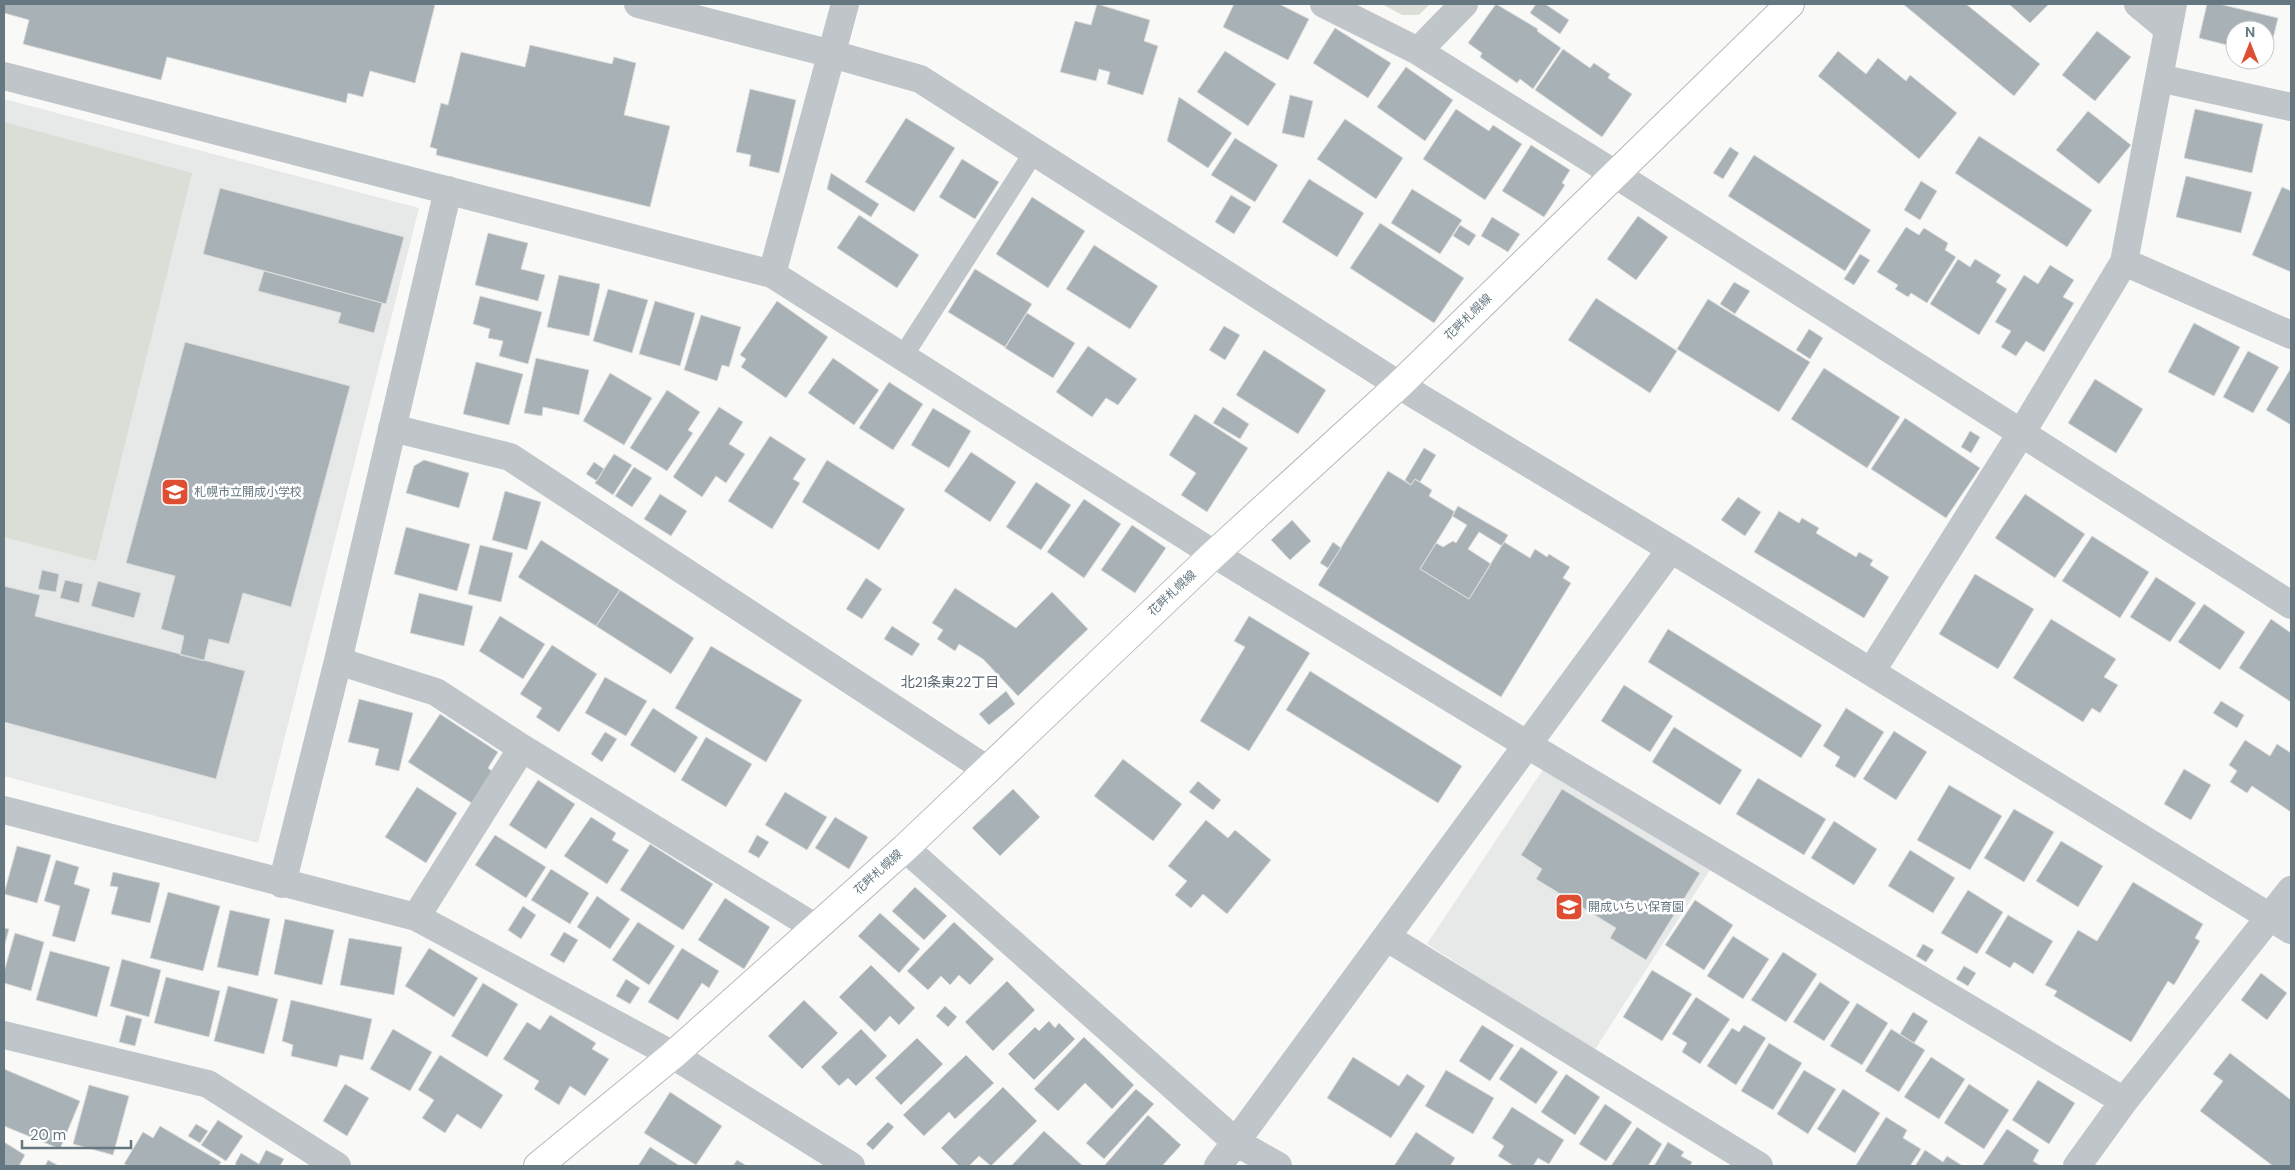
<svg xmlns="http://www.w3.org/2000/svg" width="2295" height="1170" viewBox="0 0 2295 1170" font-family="'DM Sans','Noto Sans JP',sans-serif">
	<rect width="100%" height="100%" fill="#f9f9f7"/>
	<path fill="#e7e9e8" d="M4,99L419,208L258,843L4,776Z
		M1544,768L1710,870L1594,1051L1427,944Z"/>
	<path fill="#daded6" d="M1382,4H1430L1419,15H1402Z
		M4,122L192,173L96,561L4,537Z"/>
	<path fill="#a7b1b6" stroke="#dbdbd9" d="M4,4H429L435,5L415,83L370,71L363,97L348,93L346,103L167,57L161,80L23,44L29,20L4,13Z
		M1097,4L1150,20L1144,41L1158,46L1143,95L1107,84L1110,72L1099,69L1096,81L1060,72L1075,21L1091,25Z
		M1234,4H1279L1309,19L1288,60L1223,27Z
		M1496,4L1538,29L1537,31L1561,48L1533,89L1520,79L1517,83L1480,57L1482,53L1468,43Z
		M1536,4H1545L1569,20L1560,34L1530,13Z
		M1903,4H1966L2040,64L2014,96Z
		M2009,4H2049L2030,23Z
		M2207,4H2219L2278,18L2269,55L2265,54V30H2235V47L2199,38Z
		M1335,28L1391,63L1368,98L1313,63Z
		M2097,31L2131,57L2095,101L2062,75Z
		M530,45L612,64L614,57L636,63L624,115L670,126L650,207L436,155L437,149L430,147L441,103L448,105L461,52L525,67Z
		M1563,49L1590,68L1594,63L1610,74L1608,78L1632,94L1602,137L1535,90Z
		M1225,51L1276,84L1248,126L1197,92Z
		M1838,51L1866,74L1878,58L1906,81L1910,75L1957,113L1919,159L1818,76Z
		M1406,67L1453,100L1425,141L1377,107Z
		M750,89L796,100L779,173L749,166L751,155L736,152Z
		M1290,95L1313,101L1304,138L1282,133Z
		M1179,97L1232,133L1208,168L1167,141Z
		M1456,109L1489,131L1493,125L1522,144L1485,200L1423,159Z
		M2195,109L2263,124L2252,173L2184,158Z
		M2088,111L2131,145L2099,184L2056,150Z
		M906,118L955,148L914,212L865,182Z
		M1345,119L1403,158L1376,199L1317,159Z
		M1979,136L2092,210L2067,247L1955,173Z
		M1235,138L1278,165L1255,202L1211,175Z
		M1531,145L1570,170L1562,183L1565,185L1544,217L1502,191Z
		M1730,147L1739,153L1723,179L1713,173Z
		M1754,155L1871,230L1845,271L1728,196Z
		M962,159L999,182L975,219L939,197Z
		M831,173L879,204L871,217L827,189Z
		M2186,176L2252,192L2241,233L2176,217Z
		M1309,179L1364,213L1337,257L1282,222Z
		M1921,181L1937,191L1920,220L1904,210Z
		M2282,187L2291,191V272L2252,255Z
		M220,188L404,237L386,304L203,254Z
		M1412,189L1462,220L1440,254L1391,223Z
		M1231,195L1251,207L1234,234L1215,222Z
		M1032,197L1085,231L1048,288L996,254Z
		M859,215L919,255L897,288L837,248Z
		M1638,216L1668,237L1636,280L1607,259Z
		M1492,217L1520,234L1508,252L1481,236Z
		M1380,223L1464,278L1434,323L1350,268Z
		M1460,225L1476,235L1469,246L1453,236Z
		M1906,227L1919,235L1924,228L1948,243L1945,250L1956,257L1927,303L1911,293L1908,297L1895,289L1898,285L1877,272Z
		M488,233L528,243L521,269L545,275L538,301L475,285Z
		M1094,245L1158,286L1130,329L1066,289Z
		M1860,254L1870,260L1854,285L1844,279Z
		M1958,259L1970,267L1975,259L2001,275L1996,282L2007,289L1979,335L1930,304Z
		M2050,265L2074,280L2063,297L2074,303L2044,352L2026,341L2016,356L2001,347L2011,331L1995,322L2024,275L2038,284Z
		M975,269L1032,304L1005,347L948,312Z
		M264,271L382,303L374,333L338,323L341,313L258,291Z
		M559,275L600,284L589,336L547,327Z
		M1734,282L1750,291L1735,314L1720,304Z
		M608,289L648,300L632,353L593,341Z
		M480,296L542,312L528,364L499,356L503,341L488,338L490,329L473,324Z
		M1596,298L1677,351L1650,393L1568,340Z
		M1708,299L1810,362L1779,412L1677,349Z
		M655,301L695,313L680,366L639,354Z
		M777,301L828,337L786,398L741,367L746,359L740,355Z
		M1027,313L1075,343L1053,378L1005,348Z
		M701,315L741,327L729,367L722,365L717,381L684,370Z
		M2194,323L2240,347L2214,396L2168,372Z
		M1224,326L1240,335L1225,360L1209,350Z
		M1809,329L1823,338L1810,359L1796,350Z
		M185,342L350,386L291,607L243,593L229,644L209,639L204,661L180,655L184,636L161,629L175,576L126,563Z
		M1088,346L1137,379L1118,405L1106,398L1092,417L1056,392Z
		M1264,350L1326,390L1298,434L1236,395Z
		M2248,351L2279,367L2253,413L2223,397Z
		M536,358L589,370L579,415L543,407L542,416L524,413Z
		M833,358L879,390L854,425L808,393Z
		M476,362L523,374L509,425L463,414Z
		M1824,368L1900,417L1867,468L1791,419Z
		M2291,368V425L2266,410Z
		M610,373L652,398L624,445L583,421Z
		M2095,379L2143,409L2116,453L2068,423Z
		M889,382L923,404L893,450L859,428Z
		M667,390L700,412L688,430L693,433L667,471L630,448Z
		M719,407L743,422L729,444L745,454L726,483L716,476L702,497L673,477Z
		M1223,407L1249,424L1240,439L1213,423Z
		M933,408L971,431L949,468L911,445Z
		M1195,414L1248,448L1207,512L1181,495L1196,473L1169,455Z
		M1905,418L1980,468L1946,518L1871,469Z
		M1970,431L1980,437L1971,453L1961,447Z
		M770,436L806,459L793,479L800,483L772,529L728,501Z
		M1424,448L1436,455L1420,482L1415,479L1411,485L1405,480Z
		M971,452L1016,482L990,522L944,491Z
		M614,454L632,465L613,495L595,483Z
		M424,460L469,473L459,508L406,493L414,466Z
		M827,460L905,509L879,550L802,502Z
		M594,462L604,469L597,481L586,474Z
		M634,467L652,478L632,507L615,496Z
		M1388,471L1411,485L1415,479L1432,490L1429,496L1455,512L1420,569L1469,599L1504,542L1530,558L1535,549L1547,557L1549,554L1570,567L1563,578L1571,583L1501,697L1318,585Z
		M1036,482L1071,505L1041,550L1006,527Z
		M505,491L541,502L527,550L492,540Z
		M660,494L687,511L671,536L644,519Z
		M2025,494L2085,534L2055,578L1995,538Z
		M1738,497L1761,512L1745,536L1721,520Z
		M1084,499L1121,524L1084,578L1047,552Z
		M1458,506L1508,535L1502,546L1479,532L1468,549L1491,564L1469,599L1420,569L1436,543L1443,547L1453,541L1456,543L1467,525L1452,516Z
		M1779,511L1799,523L1802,518L1819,528L1816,533L1856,557L1859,552L1873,560L1870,565L1889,577L1864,618L1754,552Z
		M1292,520L1311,541L1290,560L1271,540Z
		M1132,525L1166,548L1135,593L1101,570Z
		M406,527L470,544L457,591L394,574Z
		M2092,536L2149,572L2120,618L2062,581Z
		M541,540L620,590L596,626L518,577Z
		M1333,542L1341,548L1328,568L1320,563Z
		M480,545L513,553L501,602L468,594Z
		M42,570L59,574L56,592L38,589Z
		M1975,574L2034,609L1998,669L1939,634Z
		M2156,577L2196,603L2170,642L2130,617Z
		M866,578L882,589L862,619L846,609Z
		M65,580L83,584L79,603L60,598Z
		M98,581L141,593L134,618L91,606Z
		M4,586L40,595L35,616L245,671L216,779L4,722Z
		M955,588L1016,628L1052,592L1088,629L1018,696L983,659L959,644L955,651L937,639L943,630L932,623Z
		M620,590L694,638L671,674L596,626Z
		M419,593L473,606L464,646L410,633Z
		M2204,604L2245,632L2220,670L2178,642Z
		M500,616L545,644L523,679L479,651Z
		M1249,616L1310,653L1249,751L1200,721L1245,647L1234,641Z
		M2051,619L2116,659L2104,677L2118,685L2100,713L2092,708L2083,722L2013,678Z
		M2271,619L2291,633V702L2239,668Z
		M892,626L920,644L912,656L884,639Z
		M1668,629L1822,725L1801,758L1648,662Z
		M552,645L597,674L559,732L536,717L542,708L520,694Z
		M711,646L802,700L766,762L675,708Z
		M1310,671L1462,766L1438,803L1286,710Z
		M605,677L647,701L626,736L585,713Z
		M1624,685L1673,716L1650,752L1601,721Z
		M1006,691L1015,704L989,725L979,714Z
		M359,699L413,713L399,771L375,765L379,749L348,742Z
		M2221,701L2244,715L2237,728L2213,713Z
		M653,708L698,737L675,773L630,745Z
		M1846,708L1884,732L1855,778L1835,766L1840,757L1823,746Z
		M440,714L498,752L488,768L493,772L473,804L408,762Z
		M1674,727L1742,770L1720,805L1652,762Z
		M1894,731L1927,752L1896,800L1863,779Z
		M605,732L617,739L602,762L591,754Z
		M706,737L752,764L726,807L681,780Z
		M2245,740L2270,756L2277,744L2291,753V812L2252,786L2247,793L2230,782L2237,771L2229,765Z
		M1123,759L1182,804L1153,841L1094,796Z
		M2184,769L2211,785L2191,820L2164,804Z
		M1758,778L1826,819L1804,855L1736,814Z
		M538,780L575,804L546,849L509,825Z
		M1198,781L1221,800L1213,810L1189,792Z
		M1949,785L2002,816L1970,870L1917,840Z
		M417,787L457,813L426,863L385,837Z
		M1013,789L1040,817L1000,856L972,828Z
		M1562,789L1700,873L1646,960L1610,938L1616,928L1536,879L1542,869L1521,855Z
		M785,792L827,817L807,850L765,825Z
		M2014,809L2054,832L2024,882L1984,858Z
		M591,817L616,833L612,840L629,850L607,884L564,856Z
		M835,817L868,837L849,869L815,848Z
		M1206,820L1228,838L1235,830L1271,860L1227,914L1203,894L1191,908L1175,895L1187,881L1168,866Z
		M1834,821L1877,849L1854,885L1811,858Z
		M495,835L546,867L526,898L475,865Z
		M757,835L769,842L759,858L748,852Z
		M2061,841L2103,866L2078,907L2036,881Z
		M650,844L713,884L683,930L620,890Z
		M17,846L51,855L37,903L4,894Z
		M1910,850L1955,878L1933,913L1888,886Z
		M56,860L79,867L74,884L90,889L75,942L52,936L60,906L44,901Z
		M551,869L589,893L570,924L531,900Z
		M113,872L160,883L150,923L111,914L118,887L110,886Z
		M2133,882L2203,924L2195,938L2200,941L2174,985L2168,981L2131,1042L2054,996L2057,991L2045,985L2078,930L2097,941Z
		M915,887L947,916L924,940L892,911Z
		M1968,890L2003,912L1977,954L1941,933Z
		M168,892L220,906L203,971L150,958Z
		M597,896L630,919L610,949L577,927Z
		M725,898L770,927L744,969L698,940Z
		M1695,900L1733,925L1704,970L1665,945Z
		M523,906L536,915L521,939L508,930Z
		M230,910L270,919L258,976L217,967Z
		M880,913L920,949L899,973L858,936Z
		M2008,915L2053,941L2033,974L2014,962L2010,968L1985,953Z
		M285,919L334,930L322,985L274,974Z
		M638,922L675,946L649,985L612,960Z
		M954,922L994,959L970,985L959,975L950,985L941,976L928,990L907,971Z
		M4,928L9,929L4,947Z
		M564,932L578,940L564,963L550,955Z
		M15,933L44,942L31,991L4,983V972Z
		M1733,936L1769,959L1743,999L1707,976Z
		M349,938L402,947L394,995L340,985Z
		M1923,944L1934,950L1926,962L1916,956Z
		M429,948L478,978L454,1017L405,986Z
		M682,948L719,971L709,988L702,983L678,1020L648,1002Z
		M50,951L110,967L97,1017L36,1000Z
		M1783,952L1817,974L1786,1022L1751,1000Z
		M122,959L161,970L149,1017L110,1006Z
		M871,965L915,1008L899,1025L890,1016L875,1032L839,997Z
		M1964,966L1976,973L1968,986L1956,979Z
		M1652,970L1692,994L1662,1041L1623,1017Z
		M2261,973L2287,993L2267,1020L2241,1000Z
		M166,977L220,991L209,1037L154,1023Z
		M626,979L640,988L630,1004L616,996Z
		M1007,981L1035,1010L993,1051L965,1022Z
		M1820,982L1850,1002L1824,1041L1793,1022Z
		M483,983L518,1004L487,1057L451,1036Z
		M228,986L278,999L264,1054L214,1041Z
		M1696,997L1730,1019L1700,1064L1682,1052L1687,1043L1672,1034Z
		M291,1000L372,1019L363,1060L340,1055L337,1067L291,1056L293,1045L282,1041Z
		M804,1000L838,1033L802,1069L768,1036Z
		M1857,1003L1888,1023L1862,1065L1830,1046Z
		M945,1006L957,1017L948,1027L936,1016Z
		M1913,1012L1928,1021L1914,1043L1900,1034Z
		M126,1015L142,1019L135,1046L119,1042Z
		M550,1015L596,1043L592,1049L609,1059L585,1096L570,1086L559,1105L534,1089L539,1081L503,1059L527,1022L540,1030Z
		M1049,1021L1055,1028L1059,1023L1075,1039L1034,1080L1008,1054L1035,1027L1039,1031Z
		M1482,1025L1514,1045L1490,1081L1459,1061Z
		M1744,1025L1766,1038L1736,1085L1707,1066L1732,1028L1739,1032Z
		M393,1029L432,1052L410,1091L370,1069Z
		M861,1029L887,1056L856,1086L848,1078L839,1086L821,1067Z
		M1891,1029L1925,1050L1899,1092L1865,1071Z
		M1084,1037L1134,1085L1112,1109L1085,1083L1058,1111L1034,1089Z
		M917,1038L943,1064L901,1105L875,1078Z
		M1769,1043L1802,1063L1773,1110L1741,1091Z
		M1521,1047L1558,1072L1536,1104L1499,1079Z
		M2230,1053L2291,1100V1166H2273L2200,1111L2223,1081L2213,1074Z
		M440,1055L503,1095L481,1129L457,1114L445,1133L422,1118L434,1100L418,1090Z
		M966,1055L994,1083L955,1119L949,1112L924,1136L903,1115Z
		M1353,1057L1399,1086L1407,1074L1425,1086L1391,1138L1327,1098Z
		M1931,1057L1965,1079L1939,1119L1904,1097Z
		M4,1069L80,1101L60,1149L4,1126Z
		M1446,1070L1494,1098L1473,1134L1425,1106Z
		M1804,1070L1836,1089L1808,1134L1777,1114Z
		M1566,1074L1600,1097L1575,1135L1541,1112Z
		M2038,1080L2075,1103L2049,1144L2012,1120Z
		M345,1084L369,1098L347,1136L323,1121Z
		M1969,1084L2009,1110L1984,1149L1944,1123Z
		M89,1085L129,1096L113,1155L73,1144Z
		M1003,1087L1037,1121L991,1166L979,1156L969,1166H959L941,1148Z
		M1136,1089L1154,1104L1104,1159L1086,1143Z
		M1843,1089L1880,1113L1855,1153L1817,1129Z
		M670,1092L722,1126L696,1165L644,1133Z
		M1605,1104L1632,1122L1606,1161L1579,1144Z
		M1512,1107L1564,1140L1549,1164L1538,1158L1533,1166H1514L1498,1156L1504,1146L1492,1138Z
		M1148,1115L1181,1145L1162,1166H1104Z
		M1886,1117L1907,1130L1903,1138L1921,1149L1910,1166H1859L1856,1165Z
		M218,1120L243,1136L226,1161L201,1145Z
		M888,1122L894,1127L873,1150L866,1144Z
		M196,1124L208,1131L200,1143L188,1136Z
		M160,1126L221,1162L219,1166H129L124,1164L143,1132L153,1138Z
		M1637,1127L1662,1144L1648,1166H1611Z
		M2007,1129L2039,1150L2033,1161L2041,1166H1982Z
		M1044,1131L1083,1166H1011Z
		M1416,1132L1455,1158L1450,1166H1394Z
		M4,1142L25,1155L19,1166H4Z
		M1668,1142L1684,1152L1681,1156L1692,1162L1690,1166H1654Z
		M650,1147L680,1166H638Z
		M266,1150L284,1159L280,1166H238L235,1164L241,1153L259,1164Z
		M1925,1150L1943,1162L1947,1156L1963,1166H1915Z
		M48,1160L59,1166H45Z
		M737,1160L747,1166H733Z"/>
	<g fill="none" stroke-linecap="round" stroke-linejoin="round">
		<defs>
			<path id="secondary" d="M538,1166L673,1055L905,848L1214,554L1399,385L1790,4"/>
		</defs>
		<use href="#secondary" stroke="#b3b9bd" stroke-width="30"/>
		<path stroke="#c0c5c9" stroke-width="20" d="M903,356L1034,152"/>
		<path stroke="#c0c5c9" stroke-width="28" d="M638,4L832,54L920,79L1399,385L1671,549L2291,930
			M1324,4L1418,51L1615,174L2291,605
			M2138,4L2168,29
			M1418,51L1464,4
			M4,76L772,274L1214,554L1526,744L2124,1101
			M2159,78L2291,107
			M448,190L338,661L436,692L522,748L816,928
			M2124,262L2291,335
			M772,274L845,4
			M392,428L510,457L986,769
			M1871,672L2022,432L2124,262L2173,4
			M4,810L416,917L673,1055L851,1166
			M905,848L1236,1142L1278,1166
			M282,884L338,661
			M416,917L522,748
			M1386,937L1759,1166
			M4,1035L208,1084L337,1166
			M1218,1166L1671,549
			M2077,1166L2124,1101L2291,890"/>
		<use href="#secondary" stroke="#fff" stroke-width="28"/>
	</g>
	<defs>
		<symbol id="school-square" viewBox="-11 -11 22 22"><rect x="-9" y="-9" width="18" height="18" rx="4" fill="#dd4e33" stroke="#fff"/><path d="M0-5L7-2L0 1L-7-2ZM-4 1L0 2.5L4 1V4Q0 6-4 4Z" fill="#fff"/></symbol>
	</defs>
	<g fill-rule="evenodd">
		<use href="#school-square" x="159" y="476" width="32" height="32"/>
		<use href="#school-square" x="1553" y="891" width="32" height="32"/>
	</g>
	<g text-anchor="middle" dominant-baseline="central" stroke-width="5" stroke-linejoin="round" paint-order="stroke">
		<g font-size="12" fill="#657781" stroke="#fff">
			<text transform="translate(1468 317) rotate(-44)">花畔札幌線</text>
			<text transform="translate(1172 593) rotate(-43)">花畔札幌線</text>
			<text transform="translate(878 872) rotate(-42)">花畔札幌線</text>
		</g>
		<g font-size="12" fill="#657781" stroke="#fff" text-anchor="start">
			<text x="194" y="492">札幌市立開成小学校</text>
			<text x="1588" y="907">開成いちい保育園</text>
		</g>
		<g font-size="14" fill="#57656c" stroke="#fff">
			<text x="950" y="682">北21条東22丁目</text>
		</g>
	</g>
	<rect width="2295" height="1170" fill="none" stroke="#657781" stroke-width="10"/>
	<g transform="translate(2250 45)"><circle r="24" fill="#ffffff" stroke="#c1c9cd"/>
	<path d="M0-4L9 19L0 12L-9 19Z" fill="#dd4e33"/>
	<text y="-8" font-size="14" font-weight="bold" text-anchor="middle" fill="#657781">N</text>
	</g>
	<path d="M22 1140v8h109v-8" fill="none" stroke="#657781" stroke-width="2.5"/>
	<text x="30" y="1140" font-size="15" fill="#657781" stroke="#ffffff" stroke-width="4" paint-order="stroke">20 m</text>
</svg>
